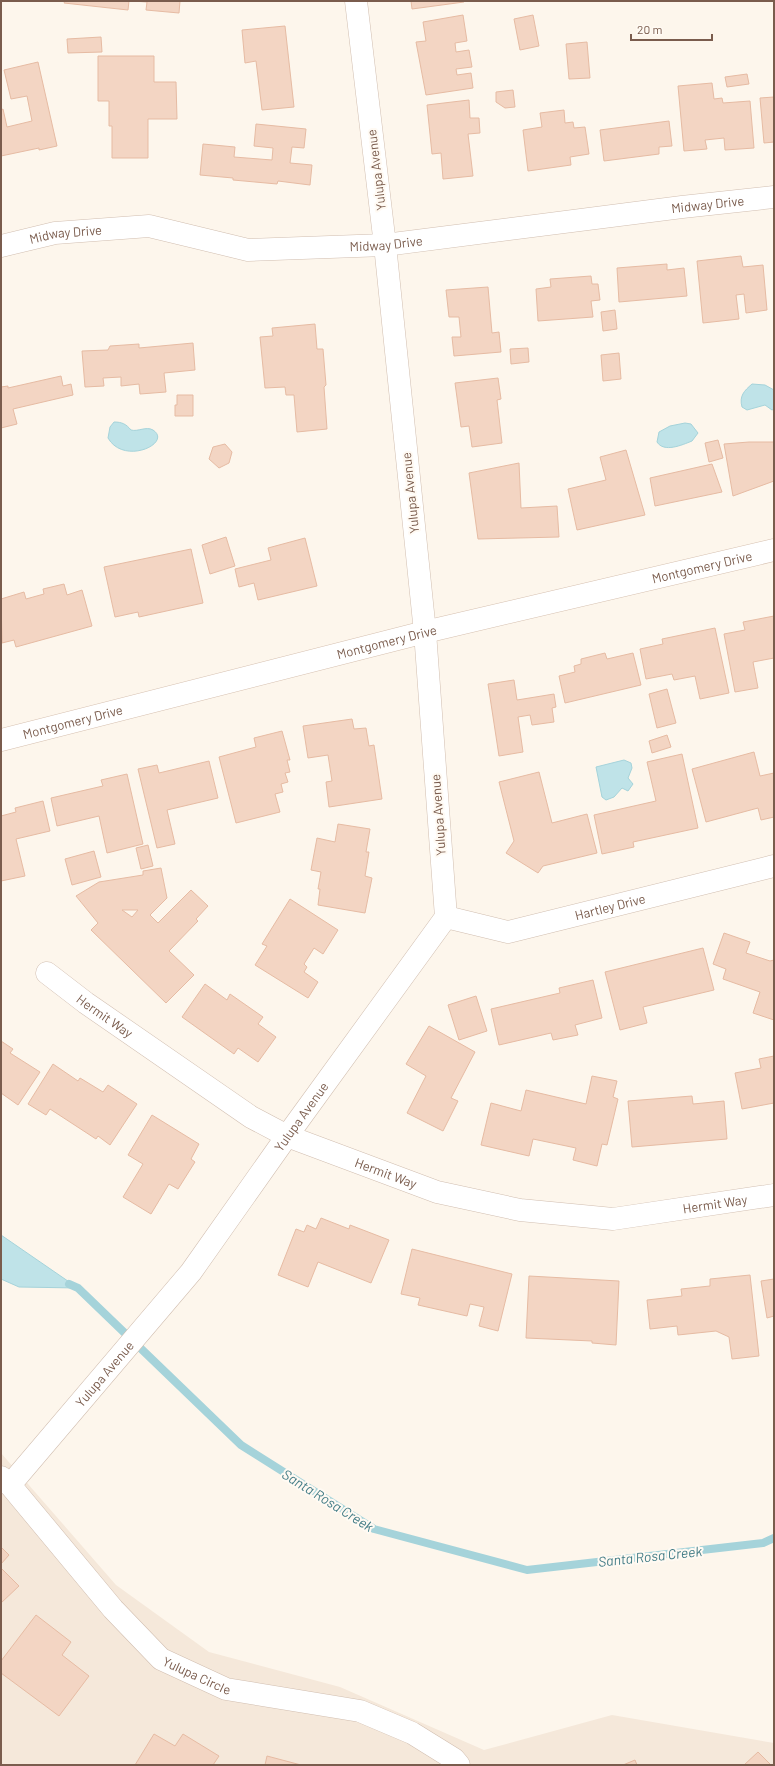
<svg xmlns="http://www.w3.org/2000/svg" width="775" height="1766" viewBox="0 0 775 1766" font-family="Barlow,sans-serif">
	<rect width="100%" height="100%" fill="#fdf6ec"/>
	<path fill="#f5e8da" d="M1,1453L116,1585L209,1652L340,1687L484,1750L612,1715L774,1743V1765H1Z"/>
	<path fill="#bfe3e8" stroke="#a5d3da" d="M752,384L765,385L774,390V409L772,410L765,405L747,410L742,407C739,396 744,391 752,384Z
		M114,422C122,422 126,424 131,430C138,432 146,426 153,430C173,443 124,466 108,438L110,427Z
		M685,423L691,424L698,433L692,441C682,445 664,453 657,442L659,432L670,426Z
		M624,760L631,763L632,768L628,778L633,784L628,791L622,788L614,797L606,800L602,797L596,767Z
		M1,1235L78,1288L19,1287L1,1279Z"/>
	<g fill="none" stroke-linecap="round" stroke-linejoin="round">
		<path stroke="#a5d3da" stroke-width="8" d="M69,1284L78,1288L241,1445L374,1529L527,1570L763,1543L774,1538"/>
	</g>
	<path fill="#f3d5c3" stroke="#e6bba3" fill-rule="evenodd" d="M65,1H129L128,10L64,3Z
		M133,1H180L179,13L146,10L147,2Z
		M411,1H464V2L412,9Z
		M463,15L467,41L455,43L456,52L469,50L472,67L456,69L457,75L471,73L473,88L426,95L416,42L426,41L423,22Z
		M533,15L539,46L520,50L514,19Z
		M285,26L294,107L262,110L256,61L245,63L242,30Z
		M101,37L102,52L68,53L67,39Z
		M587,42L590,78L569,79L566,44Z
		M98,56H154V82H176L177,119H148V158H112V126H109V101H98Z
		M38,62L57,146L39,150V148L1,156V110L3,109L7,127L32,121L27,96L11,99L4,70Z
		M747,74L749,84L727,87L725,77Z
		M712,83L714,99L722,98L723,103L750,101L754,148L725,150L724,138L705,140L707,149L684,151L678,86Z
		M513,90L515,107L505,108L496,102V92Z
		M774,97V142L764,143L760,98Z
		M469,100L470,118H479L480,133L468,134L473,176L443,179L441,153L432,154L427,105Z
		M564,110L565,123L573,122L574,128L585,127L589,154L570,157L571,165L528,171L523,130L542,127L540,113Z
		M669,121L672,146L659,147V154L604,161L600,130Z
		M256,124L306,129L304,148L292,147L290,163L312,165L310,185L278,181L277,184L233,180V178L200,175L203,144L235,147L234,157L272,160L273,148L254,146Z
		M741,256L743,267L763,265L767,310L746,313L744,294L736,295L739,319L703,323L697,261Z
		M667,264V270L684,268L687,296L619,302L617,268Z
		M591,276L592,284H598L600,300L591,301L593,317L538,321L536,289L551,287L550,279Z
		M488,287L492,333L499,332L501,352L454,356L452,337H461L459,317H449L446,290Z
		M615,310L617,329L603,331L601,312Z
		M315,324L317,349H323L326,385L324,387L327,429L297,432L294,395H286L285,387L265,388L260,337L273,336L272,328Z
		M193,343L195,370L164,373L166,392L140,394L139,384L121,386V377L103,378L104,386L85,387L82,351L108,350L110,346L139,344V348Z
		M528,348L529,362L511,364L510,349Z
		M619,353L621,379L603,381L601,355Z
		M61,376L63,386L71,384L73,395L13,409L17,424L1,428V387L8,386V388Z
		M498,378L501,399L497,400L502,443L472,447L469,426L461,427L455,383Z
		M177,395H193V416H175V405H177Z
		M718,440L723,458L709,462L705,443Z
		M749,442H774V481L733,496L724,444Z
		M225,444L232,452L229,463L219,468L209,459L213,447Z
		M626,450L645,515L577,530L568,489L606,480L600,457Z
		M519,463L521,508L557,506L559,537L478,539L469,473Z
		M712,464L722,492L655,506L650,478Z
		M226,537L235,566L210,574L202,545Z
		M305,538L317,586L258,600L254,583L239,587L235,569L271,560L268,548Z
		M191,549L203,603L139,617L138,612L115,617L104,567Z
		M64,584L67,595L82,590L92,626L16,647L14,640L2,643L1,599L24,592L26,599L44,594L43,589Z
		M774,616V658L753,662L758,688L735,692L724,634L745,630L743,622Z
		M715,628L729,693L700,699L695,676L674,680L672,674L646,679L640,649L663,644L662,639Z
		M605,653L607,659L633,653L641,685L565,703L559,676L575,672L574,666L581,664V659Z
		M514,680L517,700L554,694L556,707L552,708L554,722L532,725L530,715L518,717L523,752L499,756L488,684Z
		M667,689L676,723L657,728L649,694Z
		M352,719L354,729L366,728L369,746L374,745L382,799L329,807L326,782L332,781L328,755L308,758L303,726Z
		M282,731L290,760H287L290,772L285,773L288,782L281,784L283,792L275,794L280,812L236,823L219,757L256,747L254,738Z
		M667,735L671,747L652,753L649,741Z
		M754,752L760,776L774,773V817L761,820L758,808L706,822L692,769Z
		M682,754L698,828L633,842L634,847L602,854L594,815L656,801L647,762Z
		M209,761L218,798L167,810L175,844L157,848L138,769L157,765L159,773Z
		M539,772L552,823L587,814L597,853L543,866L538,873L506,853L514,841L499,782Z
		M127,774L143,844L107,853L99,816L57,826L51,798L103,786L101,780Z
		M43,801L50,831L16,839L25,876L1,881V816L16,812L15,808Z
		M338,824L370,829L366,852H369L365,876L372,878L365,913L318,905L320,889H318L321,872L311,870L317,838L335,842Z
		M148,845L153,866L141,869L136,848Z
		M94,851L101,877L72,885L65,859Z
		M161,868L167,898L150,915L158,923L191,890L208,906L196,919L198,921L169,951L194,975L166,1003L91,930L98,923L76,896L99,882L143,875V871ZM122,910H138L132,917Z
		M290,899L338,930L323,954L314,948L304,964L307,967L304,972L318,982L308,998L255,965L267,946L262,944Z
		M724,933L750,942L746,953L770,961L774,960V1020L753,1013L760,992L723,979L726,969L713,964Z
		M703,948L714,990L643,1007L647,1023L620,1030L605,972Z
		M593,980L602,1018L575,1025L578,1035L553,1040L551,1033L499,1045L491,1009L560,993L559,988Z
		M205,984L227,1000L230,994L263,1017L258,1024L276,1037L258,1062L238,1048L234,1054L182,1017Z
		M476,996L487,1031L459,1040L448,1005Z
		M429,1026L475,1052L451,1098L458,1101L443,1131L407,1113L426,1076L406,1064Z
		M1,1041L13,1049L10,1053L40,1072L18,1105L1,1093Z
		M774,1056V1103L742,1109L735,1073L761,1068L759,1059Z
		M53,1064L78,1081L80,1078L103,1092L108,1085L137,1104L110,1145L98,1136L96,1139L50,1109L46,1115L28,1104Z
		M592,1076L617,1081L613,1097L618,1099L607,1145L602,1144L597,1166L573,1160L576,1148L533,1139L529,1156L481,1145L491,1103L521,1111L526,1090L586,1104Z
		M692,1096L693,1104L724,1101L727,1139L632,1147L628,1101Z
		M152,1115L199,1144L191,1159L195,1162L178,1189L169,1184L151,1214L123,1197L143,1164L128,1155Z
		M321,1218L349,1229L350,1225L389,1240L371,1283L318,1262L308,1287L278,1275L296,1229L304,1232L307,1225L316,1229Z
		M412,1249L512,1274L498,1331L479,1326L484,1307L470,1304L467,1316L418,1305L420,1298L401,1294Z
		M750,1275L759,1356L732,1359L729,1337L716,1331L678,1335L677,1326L650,1329L647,1300L682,1296L681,1289L710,1286V1279Z
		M529,1276L619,1281L616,1345L592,1343V1341L526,1338Z
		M774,1279V1316L767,1318L761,1281Z
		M1,1547L9,1555L1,1564Z
		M1,1568L19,1586L1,1603Z
		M36,1615L71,1642L62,1655L89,1676L59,1716L1,1673V1661Z
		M154,1734L175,1746L183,1734L219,1756L213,1765H135Z
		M758,1752L771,1765H744Z
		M267,1756L301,1765H265Z
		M635,1760L637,1765H623Z"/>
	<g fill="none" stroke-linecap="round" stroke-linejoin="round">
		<defs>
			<g id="minor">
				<path id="s1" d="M1,246L55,233L149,226L248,250L385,245L682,207L774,197"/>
				<path id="s2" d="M446,917L508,932L774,866"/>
				<path id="s3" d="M47,973L86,1003L251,1117L287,1136L437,1192L520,1210L613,1219L774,1195"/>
				<path id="s4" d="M1,1477L10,1485L113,1609L161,1659L226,1689L360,1711L412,1733L454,1759L459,1765"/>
			</g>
			<g id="tertiary">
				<path id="s5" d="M10,1485L191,1272L287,1136L446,917L425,632L385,245L356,1"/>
			</g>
			<g id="secondary">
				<path id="s6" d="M1,740L425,632L774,550"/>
			</g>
		</defs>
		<use href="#minor" stroke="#d1beb0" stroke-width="23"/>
		<use href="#tertiary" stroke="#d1beb0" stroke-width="23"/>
		<use href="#secondary" stroke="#d6c0b0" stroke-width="23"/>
		<use href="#minor" stroke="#fff" stroke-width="22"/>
		<use href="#tertiary" stroke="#fff" stroke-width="22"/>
		<use href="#secondary" stroke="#fff" stroke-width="22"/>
	</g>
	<g text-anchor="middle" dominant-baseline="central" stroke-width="4" stroke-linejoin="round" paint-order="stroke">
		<g font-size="13" fill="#7a5c4d" stroke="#fffaf3">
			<text transform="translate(376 170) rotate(-97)">Yulupa Avenue</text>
			<text stroke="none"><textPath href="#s1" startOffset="714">Midway Drive</textPath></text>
			<text stroke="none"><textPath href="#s1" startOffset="66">Midway Drive</textPath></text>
			<text stroke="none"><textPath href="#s1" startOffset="390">Midway Drive</textPath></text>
			<text transform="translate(410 493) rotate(-96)">Yulupa Avenue</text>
			<text stroke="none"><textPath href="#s6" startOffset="722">Montgomery Drive</textPath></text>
			<text stroke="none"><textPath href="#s6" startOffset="398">Montgomery Drive</textPath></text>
			<text stroke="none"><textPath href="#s6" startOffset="74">Montgomery Drive</textPath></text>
			<text transform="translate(438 815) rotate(-94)">Yulupa Avenue</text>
			<text stroke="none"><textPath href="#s2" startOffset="169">Hartley Drive</textPath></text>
			<text stroke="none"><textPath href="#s3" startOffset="72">Hermit Way</textPath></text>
			<text stroke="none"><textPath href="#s5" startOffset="470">Yulupa Avenue</textPath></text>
			<text stroke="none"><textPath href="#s3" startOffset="396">Hermit Way</textPath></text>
			<text stroke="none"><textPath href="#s3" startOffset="732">Hermit Way</textPath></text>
			<text stroke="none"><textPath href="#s5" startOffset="146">Yulupa Avenue</textPath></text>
			<text stroke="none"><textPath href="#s4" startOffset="282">Yulupa Circle</textPath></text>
		</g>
		<g font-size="14" font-style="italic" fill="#437c86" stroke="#fffaf3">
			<text transform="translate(328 1500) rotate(32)">Santa Rosa Creek</text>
			<text transform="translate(650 1556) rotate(-6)">Santa Rosa Creek</text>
		</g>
	</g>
	<rect width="775" height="1766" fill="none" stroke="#7a5c4d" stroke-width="4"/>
	<path d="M631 34v6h81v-6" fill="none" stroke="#7a5c4d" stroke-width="2"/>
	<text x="637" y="34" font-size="12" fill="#7a5c4d" stroke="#fffaf3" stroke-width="3" paint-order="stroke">20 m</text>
</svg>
